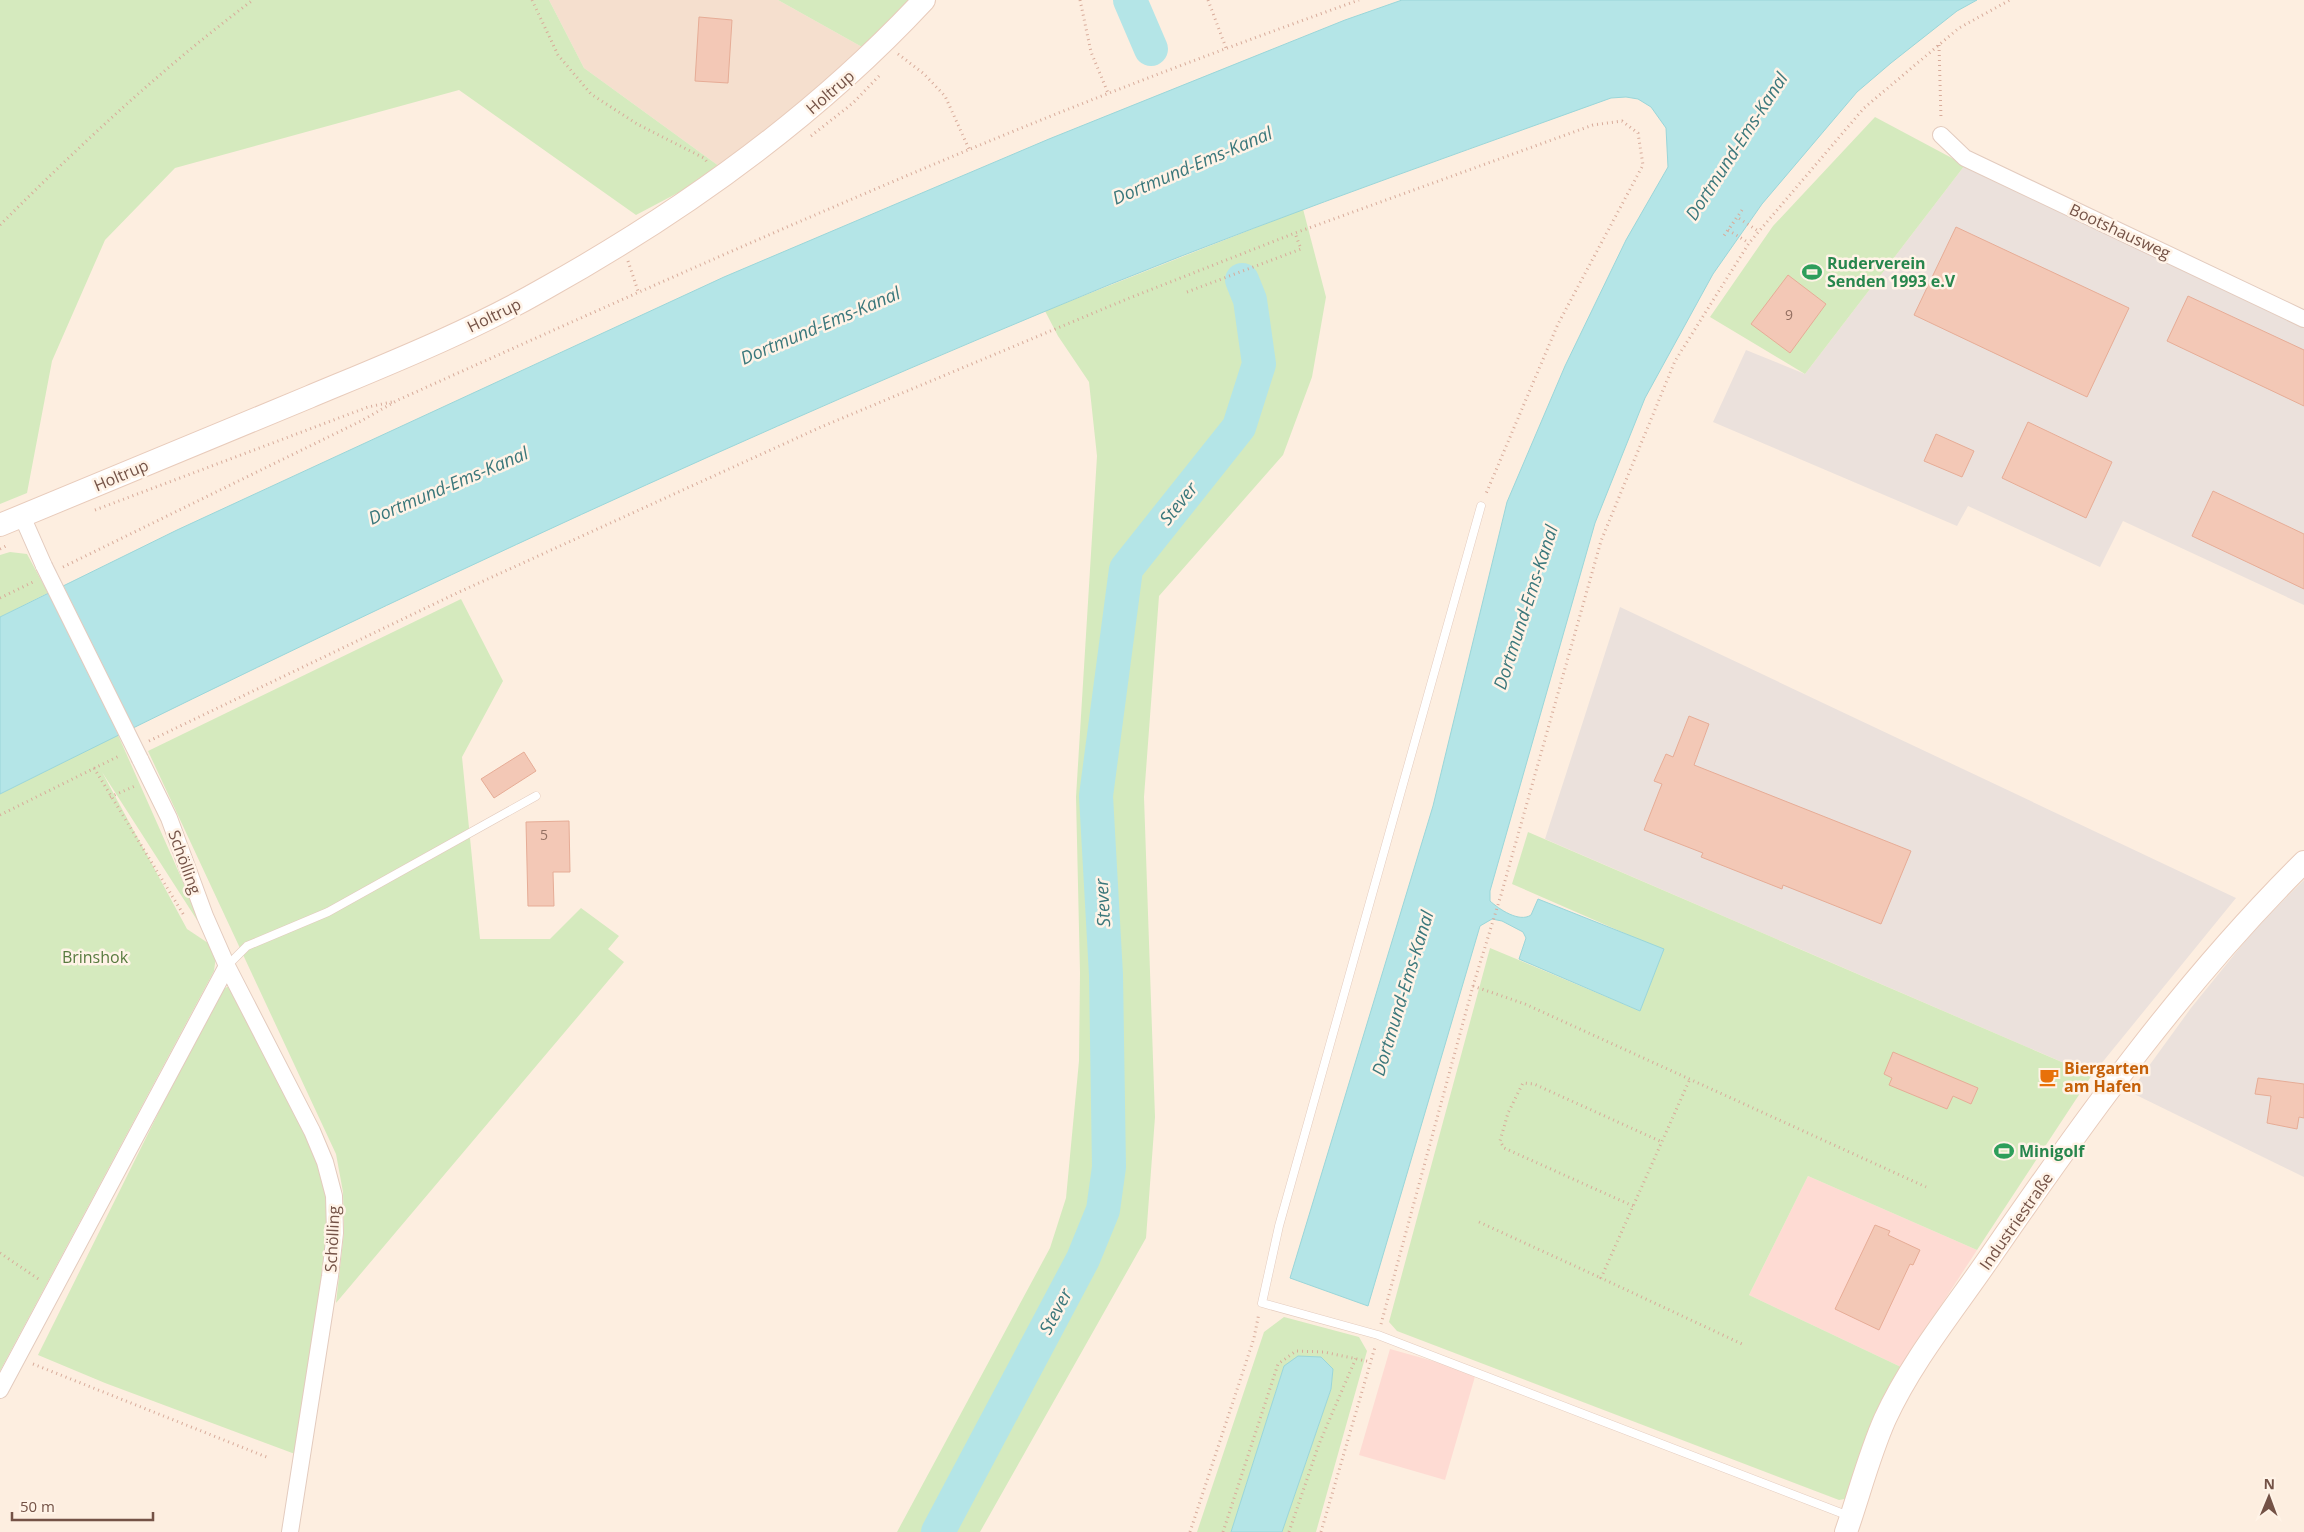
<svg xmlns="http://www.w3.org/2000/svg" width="2304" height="1532" viewBox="0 0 2304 1532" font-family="'Open Sans',sans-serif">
	<rect width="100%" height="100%" fill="#fdeee0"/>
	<path fill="#f5dfce" d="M549,0H778L871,52L723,169L584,68Z"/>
	<path fill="#fedbd3" d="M1808,1176L1977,1250L1901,1367L1749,1295Z
		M1390,1349L1476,1373L1445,1480L1359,1455Z"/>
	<path fill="#ebe1dc" d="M1965,165L2304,326V605L2123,521L2100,567L1968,506L1957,526L1713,422L1746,350L1805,374Z
		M1620,607L2236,898L2092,1075L1545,839Z
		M2304,880V1177L2130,1092L2191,1008L2259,924Z"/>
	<path fill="#d5eabe" d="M0,0H549L584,68L723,169L636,215L459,90L175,168L105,240L52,361L27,493L0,504Z
		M778,0H913L871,52Z
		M1875,117L1965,165L1805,374L1710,317L1773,226Z
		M1303,209L1326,297L1312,377L1283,455L1159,596L1144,797L1155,1117L1146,1238L980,1532H897L1050,1248L1066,1198L1079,1061L1080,973L1076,797L1097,456L1089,382L1058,336L1045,311Z
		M10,552L27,554L48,593L0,617V555Z
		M461,599L503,681L462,757L480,939H550L581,908L619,936L608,949L624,962L336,1303L344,1232L343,1192L336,1154L148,751Z
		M118,735L200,920H197L102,772L187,929L217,949L214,971L0,1371V794Z
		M1528,832L2092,1075L1977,1250L1808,1176L1749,1295L1901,1367L1850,1498L1839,1500L1397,1331L1389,1322L1490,948L1640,1011L1663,950L1512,884Z
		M227,987H237L320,1158L328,1194L326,1275L295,1454L105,1383L38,1355L218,993Z
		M1284,1317L1359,1337L1367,1351L1316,1532H1282L1331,1389L1333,1369L1284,1366L1231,1532H1197L1264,1332Z"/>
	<path fill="#b4e5e7" stroke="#9ad6d9" d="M1402,0H1977L1957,11L1891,63L1857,92L1762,204L1713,274L1645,398L1595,523L1490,891V901C1499,909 1519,923 1531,915L1538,899L1664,949L1640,1011L1519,959L1526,938L1523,932L1502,921L1492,919L1480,926L1368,1306L1290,1278L1433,806L1507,502L1565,366L1626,240L1668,167L1666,128L1651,107L1638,99L1626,97L1611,98C1420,167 1228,234 1041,313C688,460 342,623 0,794V617L177,530L724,277L1049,139L1345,20Z
		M1298,1356L1321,1357L1333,1369L1331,1389L1282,1532H1231L1284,1366Z"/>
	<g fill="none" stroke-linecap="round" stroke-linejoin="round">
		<path stroke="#b4e5e7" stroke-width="34" d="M1130,0L1151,49
			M938,1532L1083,1259L1103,1210L1109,1167L1106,975L1096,796L1126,569L1239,427L1259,364L1250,300L1242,280"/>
	</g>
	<path fill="#f3c8b6" stroke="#e6ac96" d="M699,17L732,20L728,83L695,81Z
		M1956,227L2129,308L2087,397L1914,315Z
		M1788,275L1826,304L1790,353L1751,324Z
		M2188,296L2304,350V406L2167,341Z
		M2028,422L2112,462L2086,518L2002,478Z
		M1936,434L1974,451L1962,477L1924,461Z
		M2213,491L2304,534V589L2192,536Z
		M1689,716L1709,724L1694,765L1911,851L1881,924L1783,885L1782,889L1701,857L1703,853L1644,830L1662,784L1654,781L1666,754L1673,757Z
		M524,752L536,771L494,798L481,779Z
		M569,821L570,872H553L554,906H528L526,822Z
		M1893,1052L1978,1088L1971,1104L1953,1096L1947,1109L1889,1085L1892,1078L1884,1074Z
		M2258,1078L2304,1084V1118L2299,1117L2297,1129L2267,1123L2271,1096L2255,1094Z
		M1875,1225L1890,1231L1888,1235L1920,1250L1913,1265L1910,1264L1879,1330L1835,1309Z"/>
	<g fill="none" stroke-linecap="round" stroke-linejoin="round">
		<defs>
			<path id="lane" d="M1481,506L1279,1226L1262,1303L1378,1335L1849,1516
				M227,966L247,946L328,912L536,796"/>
			<path id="street" d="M1941,135L1965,158L2304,319
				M22,516L44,566
				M140,759L169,818L205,916L227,966L312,1131L325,1162L334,1196L335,1233L330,1276L290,1532
				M0,1390L227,966"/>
			<path id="secondary" d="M0,525C103,482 206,439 309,397C388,364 469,332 544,289C684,211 815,117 924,0
				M1846,1532C1859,1495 1869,1455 1885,1419C1912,1360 1956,1307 1992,1254C2087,1116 2185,980 2304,862"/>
		</defs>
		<use href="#lane" stroke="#e3cbbe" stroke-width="9"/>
		<use href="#street" stroke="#e3cbbe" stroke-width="18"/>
		<use href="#secondary" stroke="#e8cbbb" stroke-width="24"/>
		<path stroke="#d8ab9a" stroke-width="3" stroke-dasharray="1 4" stroke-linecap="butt" d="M532,0L558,55L591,94L637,124L704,158L707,162
			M1080,0L1091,52L1108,93
			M1208,0L1226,48
			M1939,45L1941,119
			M898,54L923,73L945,96L969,149
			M811,136L853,103L879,76
			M1742,210C1736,219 1730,228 1723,237L1737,217L1758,231
			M0,225C80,145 162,68 253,0
			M1728,230L1749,243
			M628,261L638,291
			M1187,292L1301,249L1295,233
			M95,510L368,407L392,402
			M0,549L8,545
			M63,567L361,421L398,400C587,315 776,230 968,150C1097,96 1228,47 1359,0
			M0,598L33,582
			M149,741L457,593L821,427L1127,299L1295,233L1593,125L1622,121L1638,133L1643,165L1558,324L1485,496
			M94,768L185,917
			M110,797L135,786
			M0,815L119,756
			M1473,986L1525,1004L1926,1187
			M1689,1081L1601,1278L1742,1344
			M1633,1206L1504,1148L1500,1141L1508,1113L1523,1083L1534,1084L1662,1142
			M1479,1222L1601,1278
			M0,1253L40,1280
			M1381,1324L1473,986L1501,895L1601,541L1675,361L1749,243L1864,108L1959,28L2010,0
			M33,1364L269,1458
			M1190,1532L1254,1338L1259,1313
			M1223,1532L1278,1364L1296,1351L1324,1352L1371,1362
			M1289,1532L1319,1444L1356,1358
			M1321,1532L1375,1347"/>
		<use href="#lane" stroke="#fff" stroke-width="8"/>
		<use href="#street" stroke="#fff" stroke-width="16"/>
		<use href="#secondary" stroke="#fff" stroke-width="22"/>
		<defs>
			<path id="street-bridge" d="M44,566L140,759"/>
		</defs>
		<use href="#street-bridge" stroke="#e3cbbe" stroke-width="18" stroke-linecap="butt"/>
		<use href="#street-bridge" stroke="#fff" stroke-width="16"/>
	</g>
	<defs>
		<symbol id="stadium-bare" viewBox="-9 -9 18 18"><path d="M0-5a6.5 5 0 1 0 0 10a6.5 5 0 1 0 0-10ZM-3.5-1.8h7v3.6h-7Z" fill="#2e9e5b" stroke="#fff3e7" stroke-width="2.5" paint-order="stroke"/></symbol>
		<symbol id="cafe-bare" viewBox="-9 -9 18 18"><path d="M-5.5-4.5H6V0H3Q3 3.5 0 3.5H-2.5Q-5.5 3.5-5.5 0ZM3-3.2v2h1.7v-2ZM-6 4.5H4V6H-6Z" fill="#e8710a" stroke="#fff3e7" stroke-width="2.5" paint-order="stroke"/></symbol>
	</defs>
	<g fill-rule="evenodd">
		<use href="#stadium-bare" x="1798" y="258" width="28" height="28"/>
		<use href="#cafe-bare" x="2035" y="1063" width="28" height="28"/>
		<use href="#stadium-bare" x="1990" y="1137" width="28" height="28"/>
	</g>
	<g text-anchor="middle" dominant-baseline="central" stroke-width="5" stroke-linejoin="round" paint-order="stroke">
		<g font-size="14" fill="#947062">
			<text x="1789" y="314">9</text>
			<text x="544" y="834">5</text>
		</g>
		<g font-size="16" fill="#745246" stroke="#fff3e7">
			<text transform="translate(830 92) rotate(-41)">Holtrup</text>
			<text transform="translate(2120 231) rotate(25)">Bootshausweg</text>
			<text transform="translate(494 315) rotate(-26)">Holtrup</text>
			<text transform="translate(121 475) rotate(-23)">Holtrup</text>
			<text transform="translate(185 862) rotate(70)">Schölling</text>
			<text transform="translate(2016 1221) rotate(-55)">Industriestraße</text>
			<text transform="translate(332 1239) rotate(-87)">Schölling</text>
		</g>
		<g font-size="16" font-weight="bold" fill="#27864d" stroke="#fff3e7" text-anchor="start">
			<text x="1827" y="263">Ruderverein<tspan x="1827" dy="18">Senden 1993 e.V</tspan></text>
			<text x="2019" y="1151">Minigolf</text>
		</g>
		<g font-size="16" fill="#577a3e" stroke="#fff3e7">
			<text x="95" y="957">Brinshok</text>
		</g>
		<g font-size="16" font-weight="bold" fill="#c56008" stroke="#fff3e7" text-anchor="start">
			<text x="2064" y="1068">Biergarten<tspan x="2064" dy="18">am Hafen</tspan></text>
		</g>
		<g font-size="18" font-style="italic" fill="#3a777b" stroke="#fff3e7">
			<text transform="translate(1736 146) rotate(-57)">Dortmund-Ems-Kanal</text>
			<text transform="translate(1192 165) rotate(-23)">Dortmund-Ems-Kanal</text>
			<text transform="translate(820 325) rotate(-23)">Dortmund-Ems-Kanal</text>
			<text transform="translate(448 485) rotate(-23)">Dortmund-Ems-Kanal</text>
			<text transform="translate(1178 503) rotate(-51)">Stever</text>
			<text transform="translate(1525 607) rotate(-72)">Dortmund-Ems-Kanal</text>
			<text transform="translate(1102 903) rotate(-93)">Stever</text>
			<text transform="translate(1402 993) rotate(-73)">Dortmund-Ems-Kanal</text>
			<text transform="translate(1055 1311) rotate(-62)">Stever</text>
		</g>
	</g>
	<g transform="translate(2269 1497) rotate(1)" stroke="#fff3e7" stroke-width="4" paint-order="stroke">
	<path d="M0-4L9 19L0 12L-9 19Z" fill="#745246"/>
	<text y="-8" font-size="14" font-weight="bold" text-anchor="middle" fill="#745246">N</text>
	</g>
	<path d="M12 1512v8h141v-8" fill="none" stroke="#745246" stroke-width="2.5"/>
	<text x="20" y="1512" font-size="15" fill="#745246" stroke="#fff3e7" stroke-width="4" paint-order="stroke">50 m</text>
</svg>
